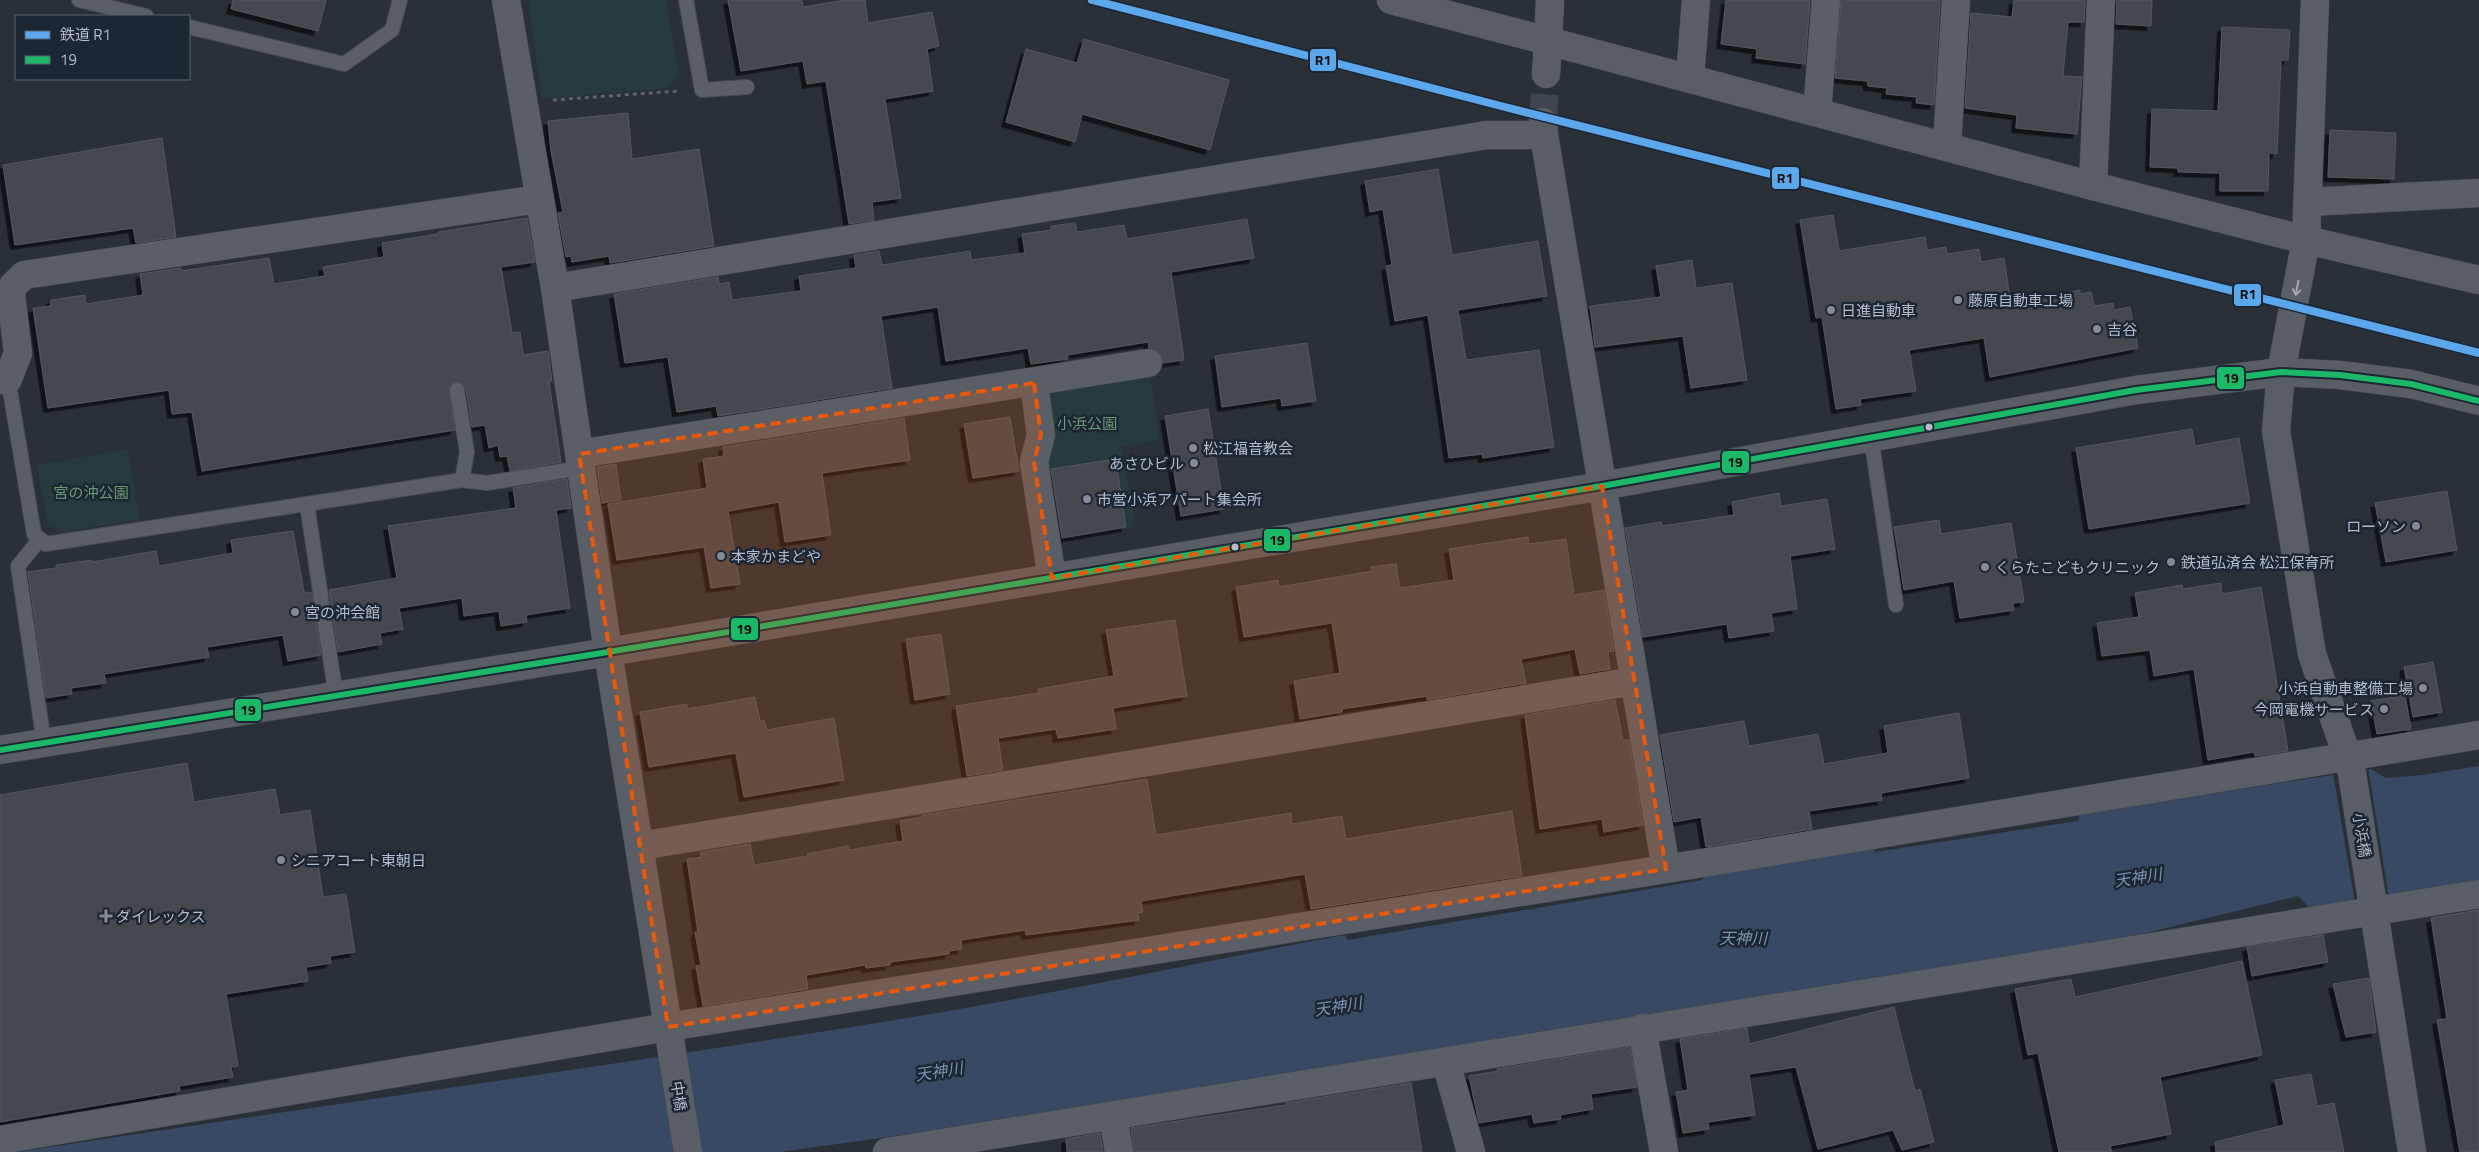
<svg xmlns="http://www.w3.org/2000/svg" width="2479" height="1152" viewBox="0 0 2479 1152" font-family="'Titillium Web','Noto Sans JP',sans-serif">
	<defs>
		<filter id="shadow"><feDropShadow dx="-4.5" dy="4.5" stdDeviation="0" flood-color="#0009"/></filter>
	</defs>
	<rect width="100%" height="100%" fill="#2a3038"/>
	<path fill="#273a3e" d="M528,0H666L679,74L667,88L542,99Z
		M1149,371L1160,440L1122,447L1136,527L1057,540L1043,453L1041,403L1051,387Z
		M128,449L140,519L65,532L48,525L37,465Z"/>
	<path fill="#384963" d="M2479,766V881L2312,910L2298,896L2030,961L1174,1097L780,1152H17C315,1106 615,1066 913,1017C1057,993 1201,962 1345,935L1348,940L1702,880L1706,874L1874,847L1875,852L2078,821L2080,814L2371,769L2386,778L2422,775Z"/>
	<path fill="#2a3038" d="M2368,767L2389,898L2355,903L2333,773Z"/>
	<path fill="#444950" stroke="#52575f" filter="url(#shadow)" d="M233,0H326L318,31L231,9Z
		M728,0H802L803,7L846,0H865L868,23L932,12L939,46L927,49L933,91L885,99L901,198L872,202L874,220L849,224L826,81L807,84L803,61L741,71Z
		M1726,0H1810L1805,64L1756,58L1757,49L1721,44Z
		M1841,0H1940L1934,105L1916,103L1917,97L1886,94L1887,88L1868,86L1867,81L1835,78Z
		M2014,0H2085L2084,22H2068L2063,76L2082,77L2077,134L2016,128L2017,115L1965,108L1971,13L2012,17Z
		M2117,0H2152L2151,26L2116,24Z
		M2222,27L2290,30L2288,60H2281L2277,154L2269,153L2268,191H2220V173L2178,172V168L2150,167L2152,109L2218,111Z
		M1084,39L1229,80L1210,150L1082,114L1075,142L1006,122L1026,49L1077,63Z
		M628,113L632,159L699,149L714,246L610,263L609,256L572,262L571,256L566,257L558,213L563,212L551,151L548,121Z
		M2330,130L2396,133L2394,179L2328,177Z
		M162,138L176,237L136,243L133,228L15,245L3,165Z
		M1438,169L1452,255L1538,241L1547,296L1458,310L1466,360L1539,350L1554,447L1483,458L1482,454L1449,458L1428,315L1395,321L1386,266L1392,265L1383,209L1370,212L1365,181Z
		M1833,215L1839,251L1925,237L1927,250L1946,247L1947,254L1979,249L1981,262L2004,258L2011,304L2080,290V294L2091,292L2094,306L2113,303L2114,310L2130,307L2138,348L1990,377L1984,338L1909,350L1916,391L1860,399L1861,405L1836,409L1822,317L1816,318L1800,220Z
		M527,218L535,262L501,267L512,333L520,332L523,355L548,351L552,381H549L551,396L561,462L510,471L507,456L500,457L498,445L489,448L485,425L472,427L466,389L460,382L452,383L449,387L455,430L202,471L192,412L172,414L169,390L48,408L33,308L51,306V300L85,295L86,304L143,295L140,274L181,268V271L269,258L274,284L325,276L323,267L384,257L382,243L438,234V232Z
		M1247,219L1254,258L1171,272L1184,360L1163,363L1160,354L1149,348L1148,342L1067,355L1068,359L1031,364L1028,348L946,361L938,307L881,316L892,388L718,416L716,406L677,412L668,357L625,363L614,294L718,277L719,284L729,282L732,300L801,291L799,276L856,268L854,255L879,251L882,265L970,251L971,260L1025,253L1022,234L1051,230V226L1075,223L1077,232L1124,225L1127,239Z
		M1692,260L1696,288L1732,283L1747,380L1691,388L1683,336L1595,347L1590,306L1661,297L1656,266Z
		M1307,343L1316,401L1282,406L1281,398L1222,407L1215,356Z
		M1208,409L1224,509L1181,516L1165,416Z
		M1010,417L1019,471L973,478L964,424Z
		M904,418L910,460L822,473L831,535L785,542L779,502L728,511L740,584L711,588L704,547L617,560L608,504L707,488L703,459L724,456L723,447Z
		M2192,429L2195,446L2239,438L2250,503L2089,529L2076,448Z
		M1109,460L1110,469L1117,468L1126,527L1062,538L1051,469Z
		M616,464L621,500L602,503L597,467Z
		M567,479L571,508L556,510L570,608L526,615L527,622L501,626L499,611L464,616L462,598L399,608L403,629L380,633L382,644L338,652L329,590L397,578L388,526L516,508L513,488Z
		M2447,491L2457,550L2386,562L2375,503Z
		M1779,493L1781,506L1827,499L1835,549L1790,556L1797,609L1771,613L1774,631L1729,638L1727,624L1643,637L1625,528L1661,522L1662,526L1734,515L1732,502Z
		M1939,520L1941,534L2011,523L2024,602L2013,603L2014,610L1960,618L1954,581L1904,590L1894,527Z
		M293,531L304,592L312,593L321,655L288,661L283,635L207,647L209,657L104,674L106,683L71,688L72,694L46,698L28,572L56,568V565L92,560V562L156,551L159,566L233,553L231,540Z
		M1528,537L1529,544L1566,539L1574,595L1604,590L1614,651L1608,652L1610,669L1580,674L1575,649L1521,659L1526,683L1427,700V696L1342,709V712L1300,719L1294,681L1340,673L1332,623L1244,637L1236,587L1278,580L1279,587L1372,571L1371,567L1396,564L1400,588L1454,580L1449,549Z
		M2221,583L2222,594L2261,587L2288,751L2255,756L2254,752L2208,760L2194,669L2154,676L2150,650L2102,656L2097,623L2139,617L2135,593L2182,585L2183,589Z
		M1175,620L1187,696L1113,708L1116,729L1058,738L1056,729L998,738L1003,770L967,776L956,706L1038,693V689L1114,676L1106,630Z
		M941,634L950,694L915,700L906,639Z
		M2433,662L2442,712L2413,717L2404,667Z
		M2405,695L2411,729L2377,734L2371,701Z
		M755,697L760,721L764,720L767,730L834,718L844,780L744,797L736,753L649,767L640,712L687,704V709Z
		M1615,700L1623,740H1629L1643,825L1604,832L1602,819L1540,829L1525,715Z
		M1959,713L1969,778L1881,793L1882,800L1809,811L1812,829L1706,847L1701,817L1674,822L1660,735L1744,721L1749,746L1818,734L1824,764L1888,753L1884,726Z
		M187,763L194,802L275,789L280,815L310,810L323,897L346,894L355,952L330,956L331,963L306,967L308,981L226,994L238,1066L231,1067L233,1077L179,1086L180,1091L0,1122V795Z
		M1147,779L1156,835L1291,813L1292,824L1342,816L1346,839L1512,811L1522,876L1311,909L1305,874L1141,901L1143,912L1138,913L1139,920L1026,935L1025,930L961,940L962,949L949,951V954L890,962V965L866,968L865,965L806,975L808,989L703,1006L696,966L701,965L695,932H698L687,859L701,857L700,852L750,844L754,865L808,856L807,854L848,846L849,850L903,841L900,821L923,817L922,815Z
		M2479,910V1152H2460L2437,1020L2447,1019L2431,918Z
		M2323,935L2328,962L2252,976L2247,947Z
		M2242,961L2262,1055L2160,1077L2171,1134L2110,1146L2112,1152H2059L2038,1053L2028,1055L2015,989L2071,979L2075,997Z
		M2369,978L2376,1032L2346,1037L2333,984Z
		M1894,1007L1915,1091L1920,1089L1934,1142L1902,1150L1893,1130L1818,1149L1796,1067L1749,1074L1755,1115L1708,1122L1709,1129L1683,1133L1676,1092L1688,1090L1680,1039L1747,1028L1749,1044Z
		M1630,1047L1637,1087L1591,1094L1593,1109L1560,1115L1561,1119L1534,1123L1532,1114L1479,1123L1469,1076L1498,1071L1497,1069Z
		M2311,1074L2317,1106L2334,1103L2344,1152H2216L2215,1142L2284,1125L2275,1080Z
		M1411,1083L1422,1152H1134L1131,1128L1286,1105V1103Z
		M1100,1133L1103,1152H1067L1066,1139Z"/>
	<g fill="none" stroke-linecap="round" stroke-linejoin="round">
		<path stroke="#3f454e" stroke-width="28" stroke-dasharray="28 14" stroke-linecap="butt" d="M1543,122L1546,74"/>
		<defs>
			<path id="lane" d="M79,0L146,16
				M686,0L702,90L747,87
				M189,27L344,64L392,30L400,0
				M8,379L34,534L46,544L462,480L487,483L581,468
				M457,390L467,452L462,480
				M1871,437L1896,605
				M307,505L336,696
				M40,539L18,566L44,743"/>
			<path id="street" d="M506,0L555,288L608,652L688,1152
				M1690,78L1696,0
				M1817,112L1826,0
				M1947,146L1956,0
				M2093,186L2101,0
				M2308,202L2479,193
				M555,288L1487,135H1544L1666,869
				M2281,372L2306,240L2315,0
				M0,380L8,379L18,353L11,295L13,286L24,275L539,199
				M1034,383L1041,435L1034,462L1052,578
				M579,454L1148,363
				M2351,767L2412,1152
				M640,846L1635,681
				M1642,1028L1664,1152
				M1446,1062L1471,1152
				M1113,1116L1119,1152
				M0,1140L668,1027L1666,869L2479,735
				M887,1152L2479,894"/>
			<path id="secondary" d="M1391,0L1548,41L1546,74
				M1550,0L1548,41L2093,186L2306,240L2479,280
				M1543,122L1544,135
				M2281,372L2276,431L2312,654L2351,767
				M0,750L608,652L1602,486L2136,390L2281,372L2340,375L2411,384L2479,401"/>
		</defs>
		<use href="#lane" stroke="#484c53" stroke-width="16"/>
		<use href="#street" stroke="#484c53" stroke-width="29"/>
		<use href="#secondary" stroke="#484c53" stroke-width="29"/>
		<path stroke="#5d636a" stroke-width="3" stroke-dasharray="4 4" stroke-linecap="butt" d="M553,100L679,91"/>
		<use href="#lane" stroke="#5a5e66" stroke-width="14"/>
		<use href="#street" stroke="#5a5e66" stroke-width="28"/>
		<use href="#secondary" stroke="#595d64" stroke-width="28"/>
		<defs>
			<path id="bus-1" d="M0,750L608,652L1602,486L2136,390L2281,372L2340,375L2411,384L2479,401"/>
		</defs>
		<use href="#bus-1" stroke="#1d2633" stroke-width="10"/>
		<use href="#bus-1" stroke="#1ab867" stroke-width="6"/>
		<defs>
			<path id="rail-1" d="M1092,0L1501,106L2479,353"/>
		</defs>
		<use href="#rail-1" stroke="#1d2633" stroke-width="11"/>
		<use href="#rail-1" stroke="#5aa8eb" stroke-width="8"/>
	</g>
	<defs><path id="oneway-shaft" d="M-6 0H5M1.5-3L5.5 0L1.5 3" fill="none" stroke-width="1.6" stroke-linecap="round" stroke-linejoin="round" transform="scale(1.25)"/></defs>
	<use stroke="#a2a9b5" href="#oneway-shaft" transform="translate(2297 288) rotate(101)"/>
	<path fill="#e8590c" fill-opacity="0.2" stroke="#e8590c" stroke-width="4" stroke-dasharray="10 6" stroke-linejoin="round" d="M1034,383L1041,435L1034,462L1052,578L1602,486L1666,869L668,1027L579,454Z"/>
	<g fill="#848b96" stroke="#1d2633" stroke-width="2">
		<circle cx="1958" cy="300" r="5"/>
		<circle cx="1831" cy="310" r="5"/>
		<circle cx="2097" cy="329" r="5"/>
		<circle cx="1193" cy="448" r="5"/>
		<circle cx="1194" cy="463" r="5"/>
		<circle cx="1087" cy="499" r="5"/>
		<circle cx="2416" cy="526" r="5"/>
		<circle cx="721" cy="556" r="5"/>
		<circle cx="2171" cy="562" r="5"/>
		<circle cx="1985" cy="567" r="5"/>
		<circle cx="295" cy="612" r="5"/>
		<circle cx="2423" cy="688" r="5"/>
		<circle cx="2384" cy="709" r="5"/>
		<circle cx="281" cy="860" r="5"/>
		<path d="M103.5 908.5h5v5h5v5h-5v5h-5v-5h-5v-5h5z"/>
	</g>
	<g fill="#b4bcc9" stroke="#1d2633" stroke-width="2">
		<circle cx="1929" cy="427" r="4.5"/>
		<circle cx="1235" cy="547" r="4.5"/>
	</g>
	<g text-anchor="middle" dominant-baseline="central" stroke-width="5" stroke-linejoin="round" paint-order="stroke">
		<g font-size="15" fill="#b4bcc9" stroke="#1d2633" text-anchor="start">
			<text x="1968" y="300">藤原自動車工場</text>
			<text x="1841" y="310">日進自動車</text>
			<text x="2107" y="329">吉谷</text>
			<text x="1203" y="448">松江福音教会</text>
			<text x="1184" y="463" text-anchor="end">あさひビル</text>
			<text x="1097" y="499">市営小浜アパート集会所</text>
			<text x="2406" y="526" text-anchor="end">ローソン</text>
			<text x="731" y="556">本家かまどや</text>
			<text x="2181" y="562">鉄道弘済会 松江保育所</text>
			<text x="1995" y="567">くらたこどもクリニック</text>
			<text x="305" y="612">宮の沖会館</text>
			<text x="2413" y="688" text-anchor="end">小浜自動車整備工場</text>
			<text x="2374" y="709" text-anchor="end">今岡電機サービス</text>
			<text x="291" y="860">シニアコート東朝日</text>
			<text x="116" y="916">ダイレックス</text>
		</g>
		<g font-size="15" fill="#6b9a76" stroke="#1d2633">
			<text x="1087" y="423">小浜公園</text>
			<text x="91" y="492">宮の沖公園</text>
		</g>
		<g font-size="15" fill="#b4bcc9" stroke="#1d2633">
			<text transform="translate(2362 835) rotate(81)">小浜橋</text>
			<text transform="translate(679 1096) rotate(81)">中橋</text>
		</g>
		<g font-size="16" font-style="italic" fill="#7c92b1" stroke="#1d2633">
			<text transform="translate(2138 877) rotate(-9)">天神川</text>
			<text x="1743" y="938">天神川</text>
			<text transform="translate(1338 1006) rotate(-9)">天神川</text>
			<text transform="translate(939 1071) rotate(-9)">天神川</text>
		</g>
	</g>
	<g stroke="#1d2633" stroke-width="2">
		<rect x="1309" y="48" width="28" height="24" rx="5" fill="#5aa8eb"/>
		<rect x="1771" y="166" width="29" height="24" rx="5" fill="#5aa8eb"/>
		<rect x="2233" y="283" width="29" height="24" rx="5" fill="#5aa8eb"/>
		<rect x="2216" y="366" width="29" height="24" rx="5" fill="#1ab867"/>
		<rect x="1721" y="450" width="29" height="24" rx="5" fill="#1ab867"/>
		<rect x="1263" y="528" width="28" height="24" rx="5" fill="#1ab867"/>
		<rect x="730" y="617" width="29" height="24" rx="5" fill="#1ab867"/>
		<rect x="234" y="698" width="28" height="24" rx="5" fill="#1ab867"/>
	</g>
	<g font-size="14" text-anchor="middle" font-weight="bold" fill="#111">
		<text x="1323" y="65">R1</text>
		<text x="1785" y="183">R1</text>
		<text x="2248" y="299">R1</text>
		<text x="2231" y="383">19</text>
		<text x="1735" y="467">19</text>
		<text x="1277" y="545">19</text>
		<text x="744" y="634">19</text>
		<text x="248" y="715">19</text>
	</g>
	<rect x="15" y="15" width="175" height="65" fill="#1d2633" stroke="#59626f"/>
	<rect x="25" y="31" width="25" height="8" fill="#5aa8eb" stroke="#59626f"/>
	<text x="60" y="40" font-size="15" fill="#b4bcc9">鉄道 R1</text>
	<rect x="25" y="56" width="25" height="8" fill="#1ab867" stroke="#59626f"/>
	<text x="60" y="65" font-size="15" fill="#b4bcc9">19</text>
</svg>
